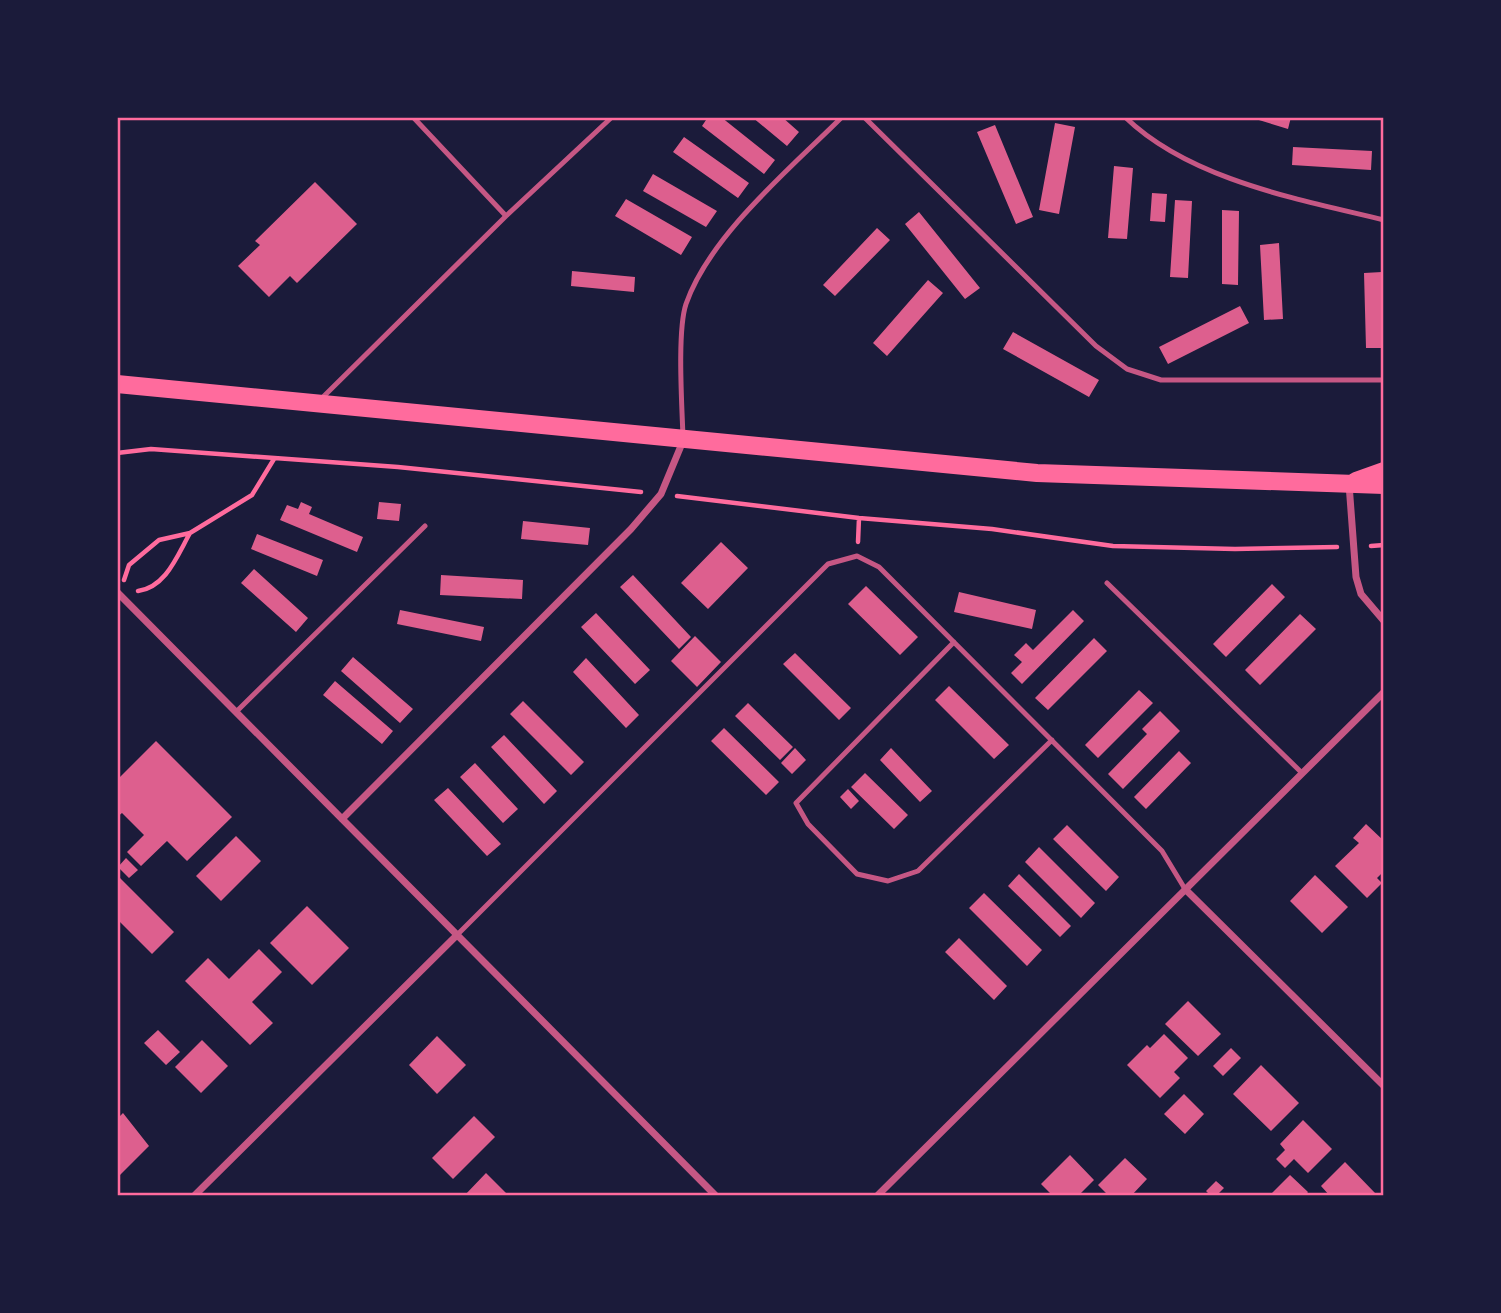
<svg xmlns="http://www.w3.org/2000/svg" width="1501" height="1313" viewBox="0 0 1501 1313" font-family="'Public Sans',sans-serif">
	<rect width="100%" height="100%" fill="#1b1b3a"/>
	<path fill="#dd5f8e" d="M708,117H721L775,160L764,174L702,126Z
		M752,117H782L799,132L787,146Z
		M1249,117H1291L1288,129Z
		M1055,123L1075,127L1059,214L1039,210Z
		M995,125L1033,217L1016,224L977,132Z
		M684,137L749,183L738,198L673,152Z
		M1293,147L1372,151L1371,170L1292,165Z
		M1114,166L1133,168L1127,239L1108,238Z
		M653,174L717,211L706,227L643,191Z
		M315,182L357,224L297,283L290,276L269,297L238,266L260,245L255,241Z
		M1152,193L1167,194L1165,222L1150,221Z
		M626,199L692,237L681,255L615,216Z
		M1175,200L1192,201L1188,278L1170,277Z
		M1222,210L1239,211L1238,285L1222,284Z
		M919,212L980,288L965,299L905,224Z
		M877,228L890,240L835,296L823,285Z
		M1279,243L1283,319L1264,320L1260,245Z
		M572,271L635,277L634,292L571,286Z
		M1382,272L1384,348H1366L1364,273Z
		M928,280L943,293L887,356L873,343Z
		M1240,306L1249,323L1168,364L1159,347Z
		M1013,332L1099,380L1089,397L1003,349Z
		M301,502L312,507L309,514L363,537L357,552L280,520L287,505L298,509Z
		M379,502L401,504L399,521L377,519Z
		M523,521L590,528L588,545L521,539Z
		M257,534L323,560L317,576L251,549Z
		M721,542L748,568L708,609L681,583Z
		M254,569L308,618L296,632L241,583Z
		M441,575L523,580L522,599L440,595Z
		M633,575L691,637L679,649L620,587Z
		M1272,584L1285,597L1226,657L1213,644Z
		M866,586L918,637L900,655L848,604Z
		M959,592L1036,610L1032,629L954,612Z
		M400,610L484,627L481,641L397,624Z
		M1073,610L1084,621L1022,684L1011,673L1022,662L1014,655L1026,643L1033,650Z
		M596,613L650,670L635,684L581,627Z
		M1300,614L1316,629L1260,685L1245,670Z
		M695,636L721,662L697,687L671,661Z
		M1094,638L1107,651L1048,710L1035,698Z
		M795,653L851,708L839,720L783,664Z
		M353,657L413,709L400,723L341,671Z
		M586,658L639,715L626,728L573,672Z
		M335,681L393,731L382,744L323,695Z
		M949,686L1009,745L994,759L935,700Z
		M1139,690L1153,703L1098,758L1085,745Z
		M523,701L584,762L571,775L510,714Z
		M748,703L793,747L780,760L735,716Z
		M1160,711L1180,731L1123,789L1108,774L1147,734L1142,729Z
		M724,728L779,782L766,795L711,741Z
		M504,735L557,791L544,804L491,747Z
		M156,741L232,817L187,861L167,841L141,866L127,852L144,835L122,813L117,817V780Z
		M795,748L806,760L792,774L781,763Z
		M891,748L932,791L920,802L880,760Z
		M1179,751L1191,763L1146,809L1134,797Z
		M475,763L518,809L503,823L460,777Z
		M865,773L908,815L894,829L851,787Z
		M448,788L501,844L487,856L434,800Z
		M848,789L859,801L851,809L840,797Z
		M1366,824L1384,841V871L1377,878L1382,883L1367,898L1335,866L1359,843L1353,838Z
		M1067,825L1119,877L1106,891L1053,839Z
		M236,836L261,861L221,901L196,876Z
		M1039,847L1095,903L1081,918L1025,862Z
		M126,858L138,870L129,878L118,867Z
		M1019,874L1071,926L1060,937L1008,886Z
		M117,875L174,932L152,954L117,919Z
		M1315,875L1348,907L1322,933L1290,901Z
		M984,893L1042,950L1027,966L969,908Z
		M307,906L349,948L312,985L270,943Z
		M959,938L1007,986L994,1000L945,952Z
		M259,949L282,972L252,1002L273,1023L250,1045L185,981L208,958L229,979Z
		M1188,1001L1221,1034L1198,1056L1165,1024Z
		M158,1030L180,1052L166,1065L144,1043Z
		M1164,1034L1188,1058L1174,1072L1180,1078L1160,1098L1127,1065L1147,1045L1150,1048Z
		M437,1036L466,1065L437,1094L409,1065Z
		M202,1040L228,1066L201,1093L175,1067Z
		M1231,1048L1241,1058L1223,1076L1213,1066Z
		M1261,1065L1299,1103L1271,1131L1233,1094Z
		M1184,1094L1204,1114L1185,1134L1164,1114Z
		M123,1113L149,1146L117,1178V1114L120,1116Z
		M474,1116L495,1137L453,1179L432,1158Z
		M1303,1120L1332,1149L1308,1173L1294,1159L1285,1168L1276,1159L1285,1150L1280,1144Z
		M1070,1155L1094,1180L1078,1196H1053L1041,1184Z
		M1125,1158L1147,1179L1131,1196H1109L1098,1185Z
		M1345,1162L1376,1194L1375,1196H1330L1321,1186Z
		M486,1173L506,1193L503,1196H464Z
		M1290,1175L1308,1192L1305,1196H1269Z
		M1216,1181L1224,1188L1216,1196H1211L1206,1191Z"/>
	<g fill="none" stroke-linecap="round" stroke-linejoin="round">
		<path stroke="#ff6b9d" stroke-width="4.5" d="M117,453L151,449L398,467L641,492
			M677,496L859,518L992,529L1113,546L1235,549L1337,547
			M858,542L859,518
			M1371,546L1384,545
			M124,580L129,565L159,540L190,533L252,495L274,459
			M138,591C166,587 177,556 190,533"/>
		<path stroke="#c65784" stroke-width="5" d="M413,117L506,216
			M864,117L1096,346L1127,369L1161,380H1384
			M1125,117C1190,180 1298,199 1384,220
			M320,400L506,216L612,117
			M683,437C682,406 677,331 686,304C710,235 791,168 842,117
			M1107,583L1302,773
			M954,642L796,803L808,824L857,874L888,881L918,871L1052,740
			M236,712L425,526
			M457,935L828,564L857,556L879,567L1162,851L1185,889"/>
		<path stroke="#c65784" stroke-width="7" d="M1349,484L1356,577L1361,594L1384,621
			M117,592L716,1196
			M342,819L631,529L661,494L683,441
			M1185,889L1384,1086
			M194,1196L457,935
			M877,1196L1384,692"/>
		<path stroke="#ff6b9d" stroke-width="18" d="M117,384L1037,473L1384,485
			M1356,481L1384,471"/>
	</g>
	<rect width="1501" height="1313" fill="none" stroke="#1b1b3a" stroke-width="238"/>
	<rect x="119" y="119" width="1263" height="1075" fill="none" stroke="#ff6b9d" stroke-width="2.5"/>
</svg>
